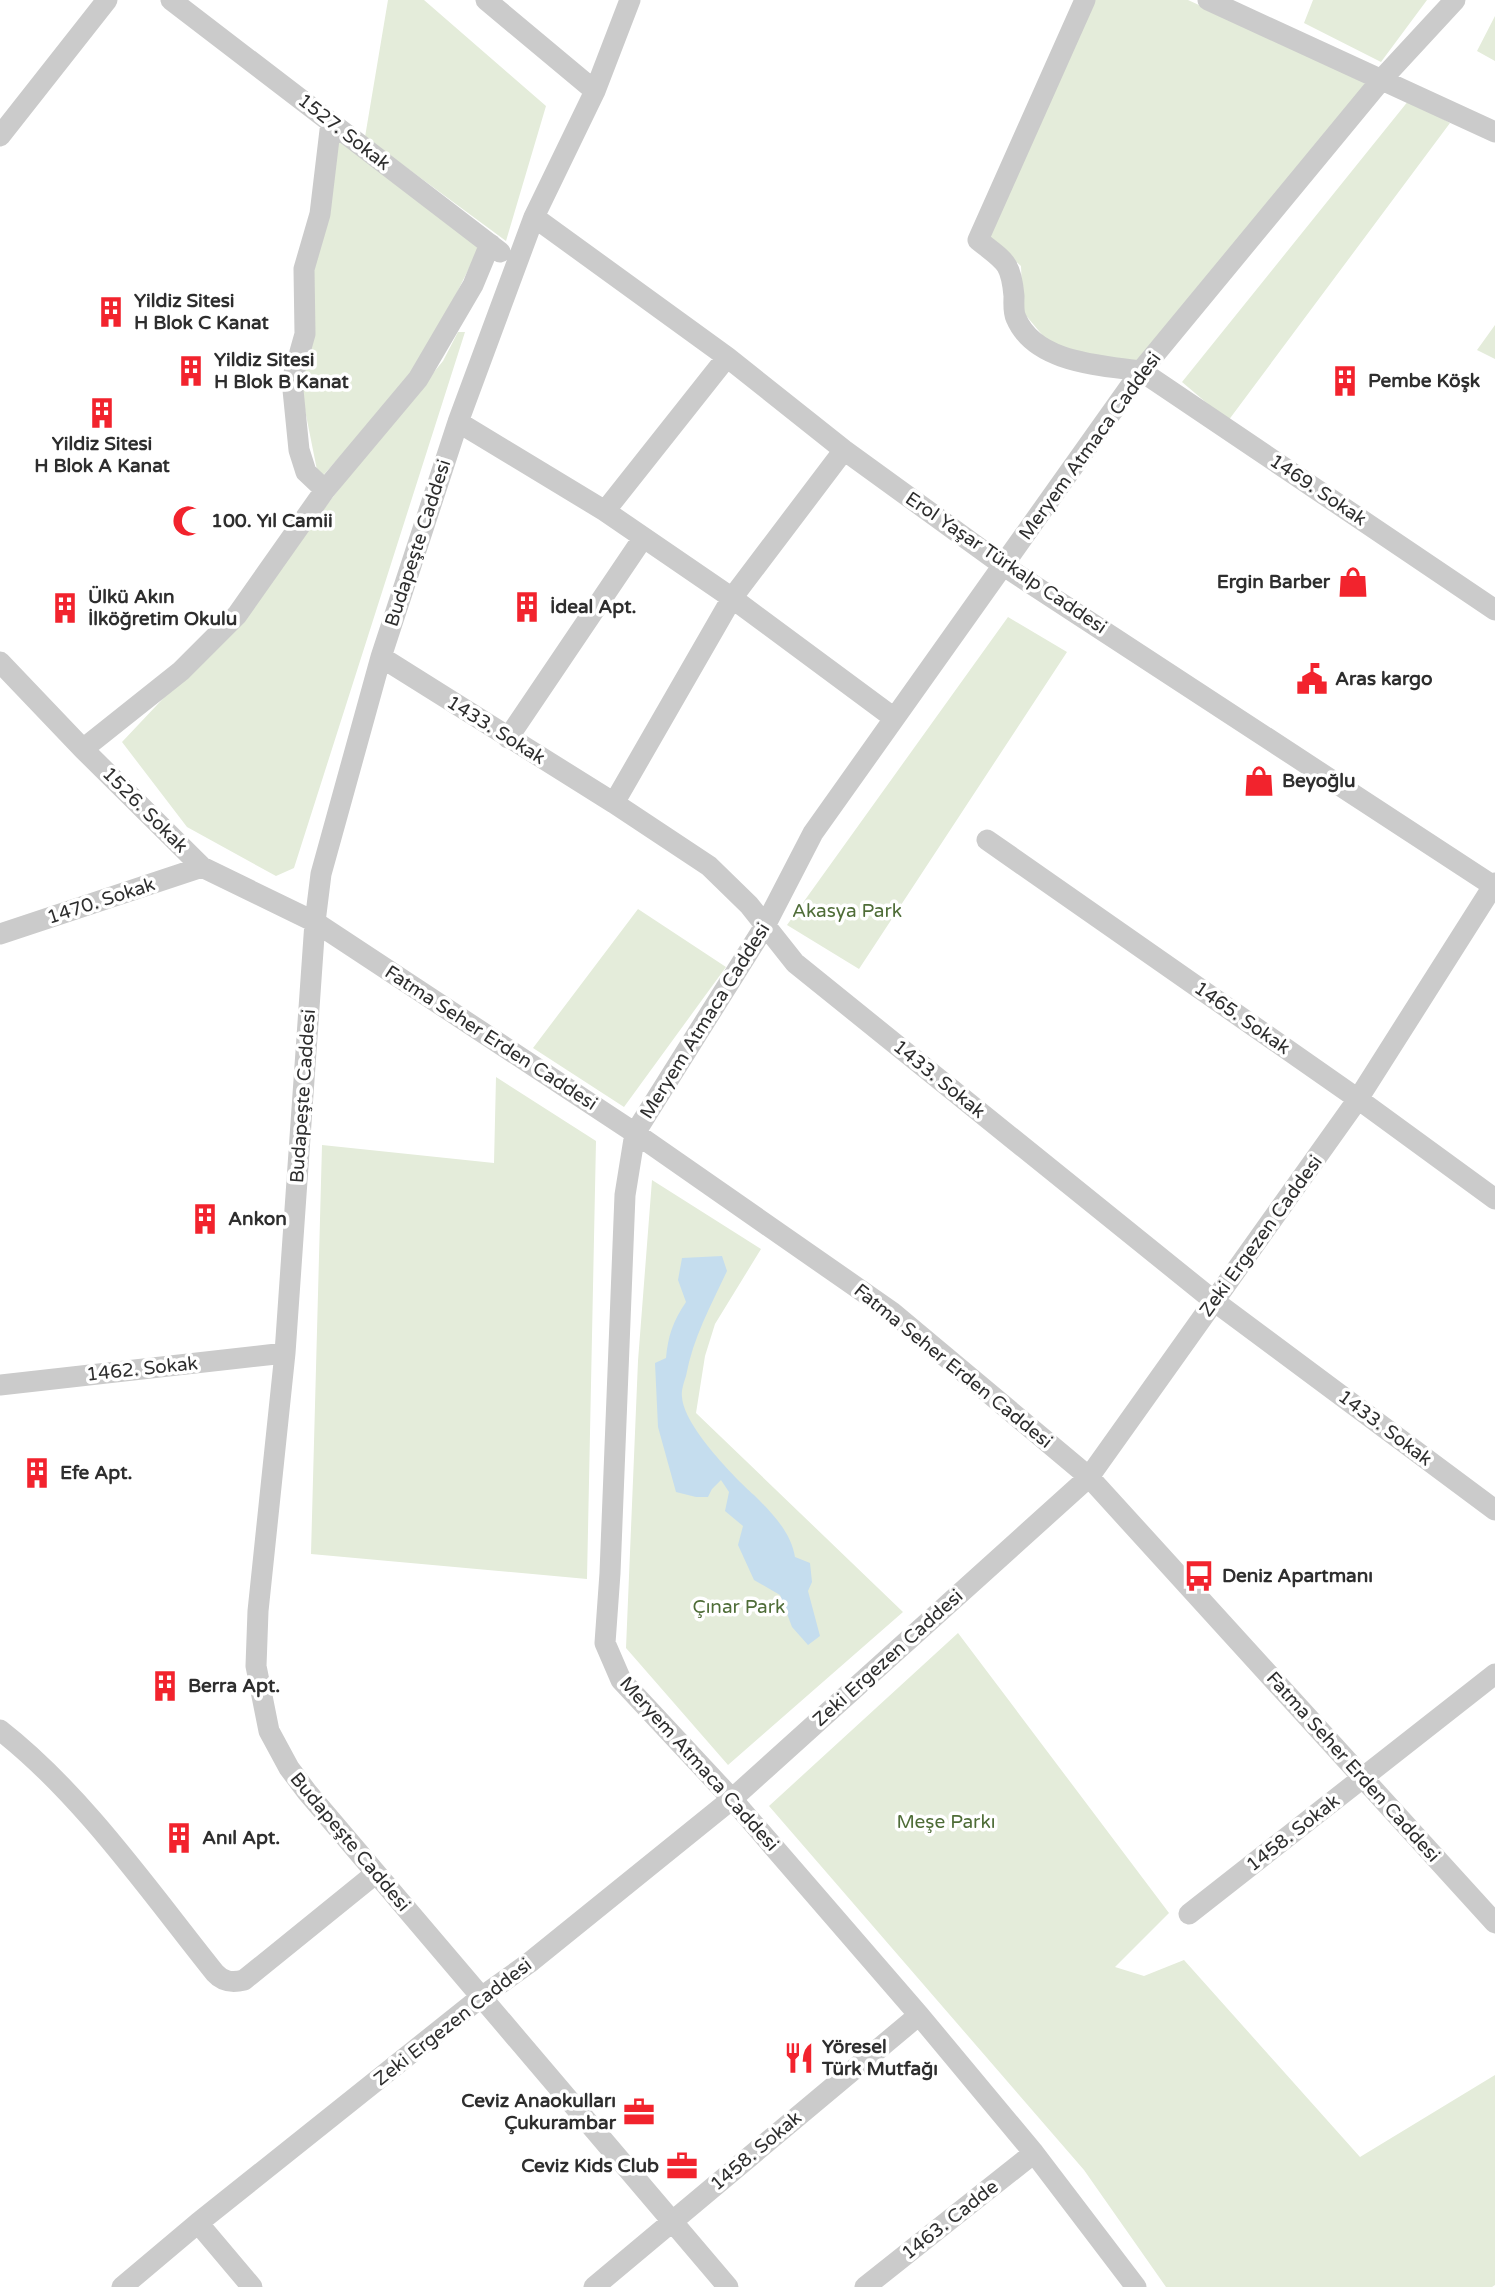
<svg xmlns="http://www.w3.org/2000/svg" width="1495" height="2287" viewBox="0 0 1495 2287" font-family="'Varela Round',sans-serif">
	<rect width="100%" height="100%" fill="#fff"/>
	<path fill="#e4ecda" d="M388,0H424L546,106L506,241L365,137Z
		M1093,0H1188L1369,83L1136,363L1082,353L1049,343L1023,312L1021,266L988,236Z
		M1313,0H1427L1381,62L1304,23Z
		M1495,16V61L1477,51Z
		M1409,100L1450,123L1228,421L1182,382Z
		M338,136L481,244L420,367L319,480L299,380L310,280Z
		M1495,325V359L1477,350Z
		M458,332H465L294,868L276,876L187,827L122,742L241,616L360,462L443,361Z
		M1008,617L1067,652L859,969L787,925Z
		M638,909L726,967L624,1107L533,1048Z
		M496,1077L596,1141L587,1579L311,1554L322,1145L494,1163Z
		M652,1180L761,1249L715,1324L705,1356L696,1413L903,1612L728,1765L626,1648L638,1361Z
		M958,1633L1169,1913L1115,1967L1144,1976L1184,1960L1360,2157L1495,2075V2285L1492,2287H1166L1084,2170L769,1806Z"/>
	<path fill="#c5ddee" d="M722,1256L727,1271C711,1305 693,1338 686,1376C684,1382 681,1391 682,1397C684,1426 733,1476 754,1495C772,1513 791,1532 795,1557L810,1563L812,1582L808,1591L820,1636L808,1645L792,1627L780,1595L754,1580L738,1545L743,1526L725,1511L729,1492L721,1480L712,1489L708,1497H696L676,1492L658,1427L655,1363L666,1358C668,1336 673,1321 686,1302L678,1280L682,1258Z"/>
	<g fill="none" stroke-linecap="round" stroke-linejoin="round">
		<path stroke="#cbcbcb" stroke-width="21" d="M171,0L500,252
			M486,0L595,91
			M630,0L595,91L534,217L458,422L381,657L321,874L315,922L285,1353L258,1611L256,1666L269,1731L289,1768L307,1792L728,2287
			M1085,0L978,240C1004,261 1011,261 1014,296C1014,303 1013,312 1016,318C1035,363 1100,365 1141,371L1495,610
			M1208,0L1495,132
			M0,136L107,0
			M534,217L727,357L844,450L1004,566L1495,887
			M458,422L605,511L732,598L894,718
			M325,490L306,472L299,450L292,380L305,334L304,269L320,214L331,122
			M605,511L727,357
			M381,657L614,803L709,866L749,905L795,963L1214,1301L1495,1510
			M0,662L83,749L202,867L315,922L635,1133L892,1312L1089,1477L1495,1923
			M508,738L643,538
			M83,749L181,671L237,615L325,490L418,379L473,285L490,244
			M614,803L732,598L844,450
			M987,840L1358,1099L1495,1199
			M0,934L202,867
			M0,1385L285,1353
			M0,1730C82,1794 150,1892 215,1973C223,1982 232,1983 244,1980L375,1874
			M1189,1914L1495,1674
			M198,2223L252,2287
			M122,2287L198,2223L480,1998L529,1963L732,1799L1089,1477L1358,1099L1495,883
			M594,2287L919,2015
			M865,2287L1034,2153
			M1136,2287L1034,2153L919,2015L732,1799L621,1680L605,1643L610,1573L625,1195L635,1133L766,924L813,833L1141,371L1382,79L1455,0"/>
	</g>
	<defs>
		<symbol id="building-bare" viewBox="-9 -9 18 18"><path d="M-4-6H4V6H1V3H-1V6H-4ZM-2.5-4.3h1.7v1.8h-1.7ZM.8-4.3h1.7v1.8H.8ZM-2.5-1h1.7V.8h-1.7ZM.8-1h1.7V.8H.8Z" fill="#f2232d" stroke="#fff" stroke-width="2.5" paint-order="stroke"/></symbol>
		<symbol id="mosque-bare" viewBox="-9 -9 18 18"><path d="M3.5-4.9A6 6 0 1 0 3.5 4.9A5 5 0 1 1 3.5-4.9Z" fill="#f2232d" stroke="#fff" stroke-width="2.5" paint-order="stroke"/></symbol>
		<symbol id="shop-bare" viewBox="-9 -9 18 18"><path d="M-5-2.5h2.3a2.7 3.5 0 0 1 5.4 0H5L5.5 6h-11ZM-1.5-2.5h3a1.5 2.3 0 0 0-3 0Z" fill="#f2232d" stroke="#fff" stroke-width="2.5" paint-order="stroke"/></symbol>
		<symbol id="civic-bare" viewBox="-9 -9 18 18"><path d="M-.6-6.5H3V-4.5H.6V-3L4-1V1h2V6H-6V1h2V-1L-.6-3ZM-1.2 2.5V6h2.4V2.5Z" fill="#f2232d" stroke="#fff" stroke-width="2.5" paint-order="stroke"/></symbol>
		<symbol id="bus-bare" viewBox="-9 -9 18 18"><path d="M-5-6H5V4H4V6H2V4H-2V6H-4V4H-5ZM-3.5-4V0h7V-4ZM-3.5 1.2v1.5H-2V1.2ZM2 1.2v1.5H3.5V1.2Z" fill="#f2232d" stroke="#fff" stroke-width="2.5" paint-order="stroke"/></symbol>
		<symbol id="restaurant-bare" viewBox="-9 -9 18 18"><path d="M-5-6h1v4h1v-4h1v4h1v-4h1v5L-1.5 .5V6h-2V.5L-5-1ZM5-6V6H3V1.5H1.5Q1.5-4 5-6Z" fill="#f2232d" stroke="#fff" stroke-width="2.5" paint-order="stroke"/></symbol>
		<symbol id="office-bare" viewBox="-9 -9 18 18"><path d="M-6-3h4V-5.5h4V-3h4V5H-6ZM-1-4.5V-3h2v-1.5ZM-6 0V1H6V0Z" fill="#f2232d" stroke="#fff" stroke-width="2.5" paint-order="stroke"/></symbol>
	</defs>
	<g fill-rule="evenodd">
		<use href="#building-bare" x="89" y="290" width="44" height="44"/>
		<use href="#building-bare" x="169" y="349" width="44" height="44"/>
		<use href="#building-bare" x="1323" y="359" width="44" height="44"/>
		<use href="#building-bare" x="80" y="391" width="44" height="44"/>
		<use href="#mosque-bare" x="166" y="499" width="44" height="44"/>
		<use href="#shop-bare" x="1331" y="560" width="44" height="44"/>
		<use href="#building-bare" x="505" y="585" width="44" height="44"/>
		<use href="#building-bare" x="43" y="586" width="44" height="44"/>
		<use href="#civic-bare" x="1290" y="657" width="44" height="44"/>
		<use href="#shop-bare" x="1237" y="759" width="44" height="44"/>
		<use href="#building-bare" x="183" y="1197" width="44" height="44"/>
		<use href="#building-bare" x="15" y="1451" width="44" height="44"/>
		<use href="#bus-bare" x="1177" y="1554" width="44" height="44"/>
		<use href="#building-bare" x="143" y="1664" width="44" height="44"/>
		<use href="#building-bare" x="157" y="1816" width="44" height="44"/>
		<use href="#restaurant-bare" x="777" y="2036" width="44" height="44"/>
		<use href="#office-bare" x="617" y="2090" width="44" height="44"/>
		<use href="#office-bare" x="660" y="2144" width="44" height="44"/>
	</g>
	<g text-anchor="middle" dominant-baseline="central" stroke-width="7" stroke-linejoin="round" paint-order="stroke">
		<g font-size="19" fill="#2e2e2e" stroke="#fff">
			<text transform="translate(344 132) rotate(38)">1527. Sokak</text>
			<text transform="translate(1090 446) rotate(-54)">Meryem Atmaca Caddesi</text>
			<text transform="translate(1318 490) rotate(34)">1469. Sokak</text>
			<text transform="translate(418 543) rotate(-72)">Budapeşte Caddesi</text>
			<text transform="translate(1006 563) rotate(34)">Erol Yaşar Türkalp Caddesi</text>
			<text transform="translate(496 730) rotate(32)">1433. Sokak</text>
			<text transform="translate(145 810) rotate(45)">1526. Sokak</text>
			<text transform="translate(101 901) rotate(-18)">1470. Sokak</text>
			<text transform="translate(1242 1018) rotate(35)">1465. Sokak</text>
			<text transform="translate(705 1021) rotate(-58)">Meryem Atmaca Caddesi</text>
			<text transform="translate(491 1038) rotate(33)">Fatma Seher Erden Caddesi</text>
			<text transform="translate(939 1079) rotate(39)">1433. Sokak</text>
			<text transform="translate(303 1096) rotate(-86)">Budapeşte Caddesi</text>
			<text transform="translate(1261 1236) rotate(-54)">Zeki Ergezen Caddesi</text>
			<text transform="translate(953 1366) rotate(39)">Fatma Seher Erden Caddesi</text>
			<text transform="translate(142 1369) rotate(-6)">1462. Sokak</text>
			<text transform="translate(1385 1428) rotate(37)">1433. Sokak</text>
			<text transform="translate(888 1658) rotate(-42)">Zeki Ergezen Caddesi</text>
			<text transform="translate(699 1764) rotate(48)">Meryem Atmaca Caddesi</text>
			<text transform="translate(1353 1767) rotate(48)">Fatma Seher Erden Caddesi</text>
			<text transform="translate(1293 1833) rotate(-38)">1458. Sokak</text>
			<text transform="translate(350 1842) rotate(50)">Budapeşte Caddesi</text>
			<text transform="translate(453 2022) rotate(-38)">Zeki Ergezen Caddesi</text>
			<text transform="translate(756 2151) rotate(-40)">1458. Sokak</text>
			<text transform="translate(950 2220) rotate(-38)">1463. Cadde</text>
		</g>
		<g font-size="19" font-weight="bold" fill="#2e2e2e" stroke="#fff" text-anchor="start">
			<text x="134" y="301">Yildiz Sitesi<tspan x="134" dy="22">H Blok C Kanat</tspan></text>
			<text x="214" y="360">Yildiz Sitesi<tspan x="214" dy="22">H Blok B Kanat</tspan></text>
			<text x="1368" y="381">Pembe Köşk</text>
			<text x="102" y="444" text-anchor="middle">Yildiz Sitesi<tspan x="102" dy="22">H Blok A Kanat</tspan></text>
			<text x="211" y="521">100. Yıl Camii</text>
			<text x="1330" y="582" text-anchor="end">Ergin Barber</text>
			<text x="88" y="597">Ülkü Akın<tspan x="88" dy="22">İlköğretim Okulu</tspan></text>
			<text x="550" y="607">İdeal Apt.</text>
			<text x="1335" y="679">Aras kargo</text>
			<text x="1282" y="781">Beyoğlu</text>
			<text x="228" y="1219">Ankon</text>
			<text x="60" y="1473">Efe Apt.</text>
			<text x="1222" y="1576">Deniz Apartmanı</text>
			<text x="188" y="1686">Berra Apt.</text>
			<text x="202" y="1838">Anıl Apt.</text>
			<text x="822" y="2047">Yöresel<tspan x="822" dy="22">Türk Mutfağı</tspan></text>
			<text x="616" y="2101" text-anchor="end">Ceviz Anaokulları<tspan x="616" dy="22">Çukurambar</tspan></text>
			<text x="659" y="2166" text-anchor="end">Ceviz Kids Club</text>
		</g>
		<g font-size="19" fill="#4f6d38" stroke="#fff">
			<text x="847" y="911">Akasya Park</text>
			<text x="739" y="1607">Çınar Park</text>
			<text x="946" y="1822">Meşe Parkı</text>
		</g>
	</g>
</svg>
